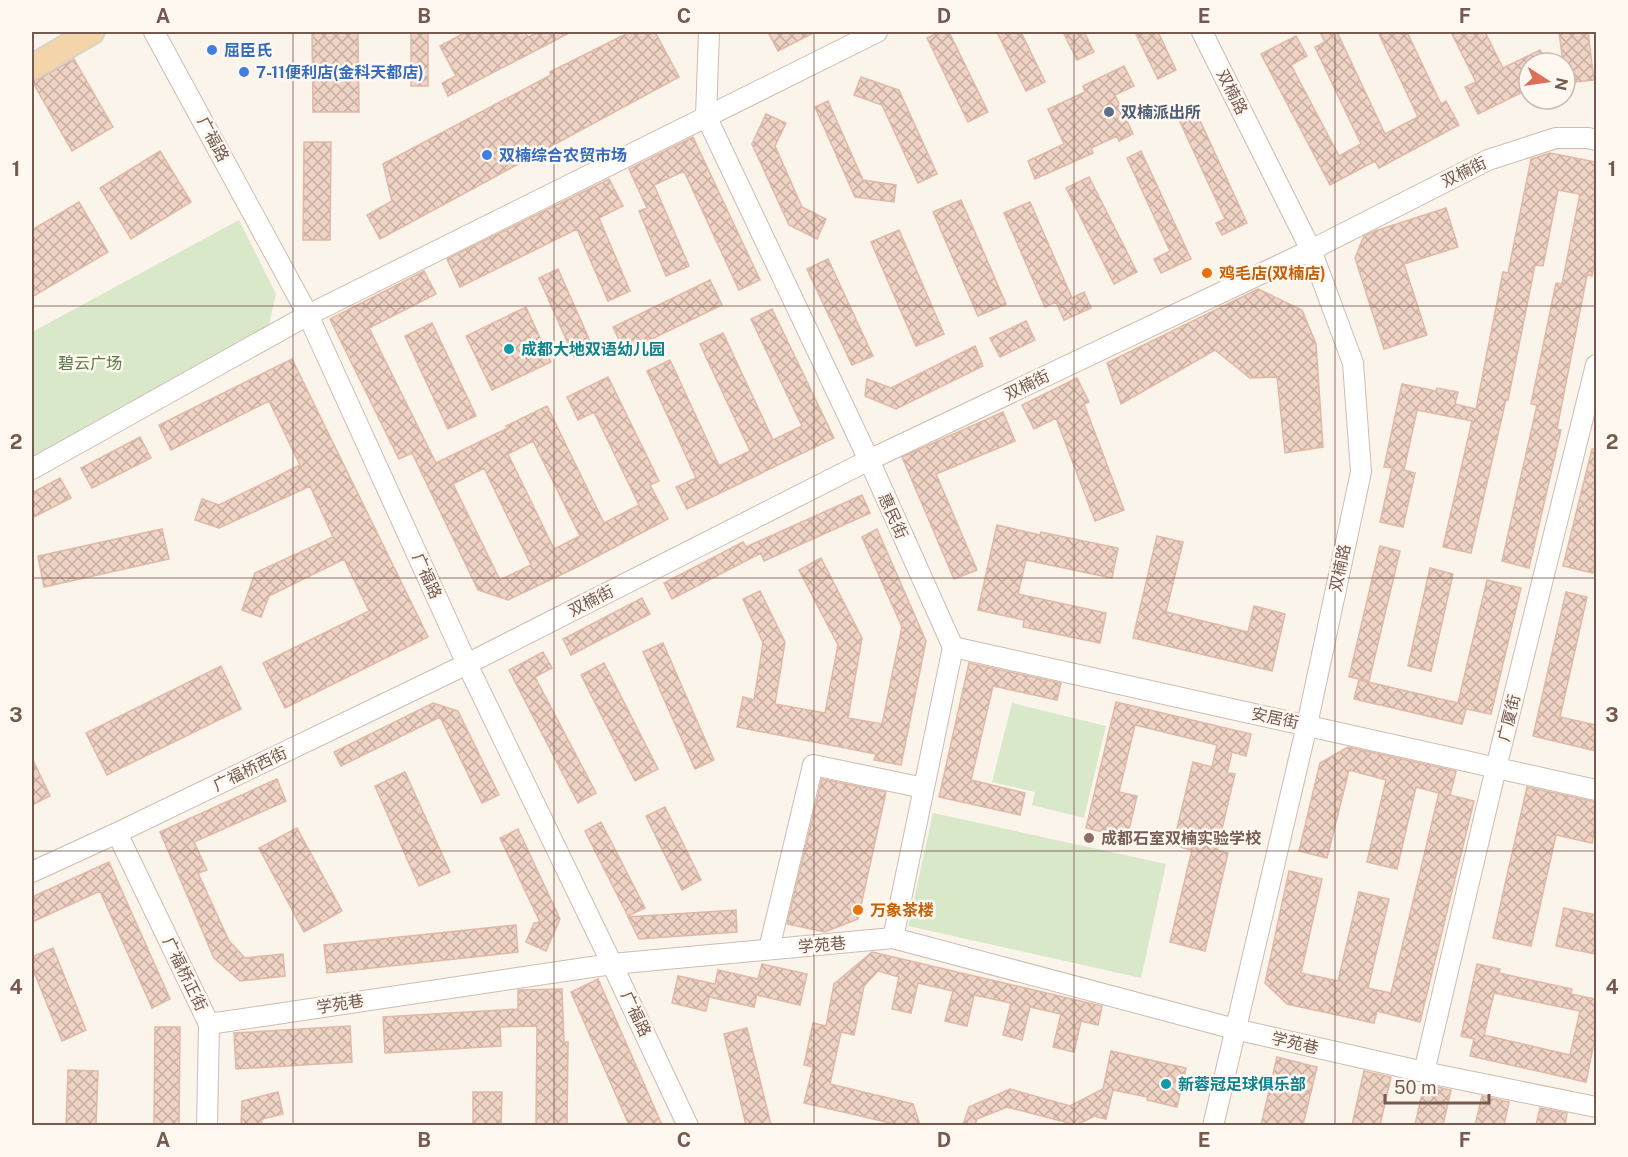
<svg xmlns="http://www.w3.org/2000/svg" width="1628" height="1157" viewBox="0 0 1628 1157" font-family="'Public Sans','Noto Sans SC',sans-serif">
	<defs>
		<pattern id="building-cross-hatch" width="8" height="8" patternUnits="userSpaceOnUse" patternTransform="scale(1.5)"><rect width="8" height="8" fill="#efd3c4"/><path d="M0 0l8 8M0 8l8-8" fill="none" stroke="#c6aea2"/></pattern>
	</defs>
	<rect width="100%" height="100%" fill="#fbf4ea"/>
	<path fill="#d8e8c9" d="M239,220L276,294L269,325L32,458V332Z
		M1012,703L1106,726L1084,818L1032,805L1035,792L992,782Z
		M933,813L1166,864L1141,978L908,926Z"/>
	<path fill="url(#building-cross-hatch)" stroke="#e0b9a6" stroke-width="1.5" fill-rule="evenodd" d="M312,32H358L359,112H313Z
		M411,32H428V86H411Z
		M466,32H525L528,37L539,32H571L448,96L442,83L456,76L440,46Z
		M630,32H655L679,77L380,239L367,215L392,201L383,164L551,75L550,72Z
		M768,32H815L778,51Z
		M941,32H949L988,112L968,122L927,38Z
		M997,32H1021L1045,82L1026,91Z
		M1063,32H1084L1094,52L1077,60Z
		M1135,32H1158L1176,70L1158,79Z
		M1320,32H1337L1385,134L1418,117L1378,32H1407L1441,104L1446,101L1459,125L1379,168L1375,161L1330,185L1261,54L1296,36L1307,56L1291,65L1339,156L1361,144L1315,47L1325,42Z
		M1451,32H1485L1503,68L1540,50L1547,63H1529V89L1478,114L1465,87L1476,82Z
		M1559,32H1588L1594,80L1565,83V63H1563Z
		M74,59L113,127L72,151L32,81L39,79Z
		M1124,66L1134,86L1115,95L1133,134L1119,141L1117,136L1091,148L1093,153L1035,179L1028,161L1064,144L1048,109L1085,92L1083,86Z
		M861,77L899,90L937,174L918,183L882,105L854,95Z
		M828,101L863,180L896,185L894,202L855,197L815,107Z
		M1192,103L1247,223L1222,235L1216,223L1225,219L1175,111Z
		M766,114L786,123L775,146L802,207L826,219L817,239L789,225L752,144Z
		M693,137L760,280L739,290L684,171L654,185L689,266L666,276L639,211L647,208L629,169Z
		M304,142H331L330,240H303Z
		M160,151L191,202L131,239L100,188Z
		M1141,151L1191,259L1161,273L1154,259L1170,251L1127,158Z
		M1550,153L1596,162V255L1592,276L1587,275L1557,429L1561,430L1529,568L1502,561L1537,405L1531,404L1556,283L1562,284L1580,194L1558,190L1543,266L1535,265L1508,400L1506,399L1471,553L1443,547L1472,421L1417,410L1404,470L1415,473L1403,527L1380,522L1392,468L1384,467L1402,384L1436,391L1437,388L1458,392L1455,404L1476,409L1503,272L1508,273L1531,159Z
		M1089,177L1137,272L1114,284L1066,188Z
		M609,179L623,206L599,218L630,291L608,301L577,229L460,287L447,259Z
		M961,200L1006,304L978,316L933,212Z
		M79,202L108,252L32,297V230Z
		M1030,202L1072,298L1084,292L1091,308L1064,320L1056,302L1045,307L1004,213Z
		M1446,208L1458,247L1404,264L1427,335L1384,349L1355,258L1364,236L1375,231Z
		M899,230L944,334L916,346L871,242Z
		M828,259L873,356L852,365L807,269Z
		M558,269L593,348L574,357L539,278Z
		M424,271L436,294L369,328L436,463L508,428L506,426L547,406L604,523L639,505L594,412L578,420L567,397L608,377L659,481L650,485L668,519L577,567L508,600L478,590L412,453L399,459L330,319ZM533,441L580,536L554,549L508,454ZM484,468L531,565L500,580L453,484Z
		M710,280L722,305L625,352L613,327Z
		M1258,289L1302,310L1316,344L1323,447L1285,453L1277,377L1250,378L1215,350L1121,404L1107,363Z
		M526,307L551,362L492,390L466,336Z
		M772,309L834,438L687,509L676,487L696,478L647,371L670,360L719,466L750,451L700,344L723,333L773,440L802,426L751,319Z
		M1026,321L1035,340L1000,357L990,338Z
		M432,323L476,416L448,429L405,336Z
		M975,346L983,366L896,409L865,396L867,379L891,388Z
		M292,359L428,637L285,708L263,663L369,611L344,559L269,596L261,617L242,610L255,573L333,537L310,486L219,528L195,520L202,499L219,505L300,465L269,401L171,450L159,425Z
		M1077,378L1089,402L1084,404L1124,510L1095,521L1056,418L1034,429L1022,405Z
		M1003,412L1015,441L936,474L977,570L954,579L902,457Z
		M140,437L151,458L92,488L81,468Z
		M1592,449H1596V560L1593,573L1563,566Z
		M60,478L71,498L32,518V493Z
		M862,495L870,513L764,561L761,553L672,599L664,583L743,542L746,547Z
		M997,525L1040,535L1041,532L1118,548L1112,578L1026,560L1018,594L1106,613L1100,643L1023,627L1024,620L978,610Z
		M162,529L169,559L44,587L38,556Z
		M877,529L926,641L901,765L874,760L876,754L737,727L743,697L754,700L763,643L743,599L760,591L785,642L775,704L825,713L838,645L799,570L821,558L862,638L848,718L882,724L902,627L862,537Z
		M1157,536L1183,542L1166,612L1248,632L1254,606L1285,614L1272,671L1133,638Z
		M1380,546L1400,551L1369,681L1349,677Z
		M1430,568L1453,574L1431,671L1408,666Z
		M1487,580L1521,588L1491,714L1466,709L1462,724L1354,699L1359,680L1458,703Z
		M1566,592L1587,597L1560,717L1596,725V751L1533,736Z
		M642,598L650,614L571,655L563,639Z
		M663,643L714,760L695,769L643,652Z
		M543,652L552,668L535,677L596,793L578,803L509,670Z
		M604,663L658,769L635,781L581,675Z
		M969,663L1061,683L1057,700L993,686L971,780L1025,793L1020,815L939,797Z
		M221,666L241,709L107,775L86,733Z
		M1116,702L1251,734L1246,756L1232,752L1227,773L1235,774L1217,850L1228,853L1205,951L1170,942L1192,850L1173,845L1193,762L1212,767L1217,745L1135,725L1119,792L1137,796L1127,838L1086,828Z
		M433,703L458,711L499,795L482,803L440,717L341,766L334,752Z
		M1348,747L1456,771L1450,795L1474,801L1420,1022L1377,1011L1374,1023L1287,1004L1265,983L1289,871L1322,879L1301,973L1338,981L1359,892L1389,899L1368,988L1391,993L1439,793L1416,787L1397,869L1367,862L1386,780L1349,770L1327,858L1299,851L1320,763Z
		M32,758L50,796L32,805Z
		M405,772L450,872L419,886L375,786Z
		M277,779L286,801L194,842L207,870L198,873L229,941L245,958L283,954L285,976L240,981L214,958L160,832Z
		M822,779L886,792L858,919L825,932L787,924Z
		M1527,787L1596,802V821L1592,843L1556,835L1531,946L1493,938Z
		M665,807L701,880L682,890L646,816Z
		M601,822L645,908L628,916L585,831Z
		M297,828L342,911L304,932L259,848Z
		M518,829L560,919L546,951L526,942L534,923L540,922L500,838Z
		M109,862L170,999L152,1008L100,891L32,922V897Z
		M1564,908L1596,915V954L1556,946Z
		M736,910L737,932L639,939L628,917Z
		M516,925L518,952L327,973L324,945Z
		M53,948L86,1030L62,1041L32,967V957Z
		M872,952L1102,1006L1098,1025L1081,1021L1074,1052L1053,1047L1061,1014L1030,1007L1022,1040L1003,1035L1011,1003L974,995L967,1026L945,1021L953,991L918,983L911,1013L892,1009L899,977L878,971L864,986L854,1035L841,1032L830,1084L913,1104L920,1125H899L804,1103L813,1067L804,1065L813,1023L826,1026L834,984Z
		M762,964L807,974L800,1005L757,995L754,1007L709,997L706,1011L672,1003L678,976L715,984L718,970L758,979Z
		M1477,964L1500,969L1499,973L1572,989L1571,994L1596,999V1033L1586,1082L1470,1056L1474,1039L1461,1036ZM1494,993L1580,1011L1570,1055L1484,1035Z
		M598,979L662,1125H629L571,992Z
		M562,989L564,1042H568L567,1125H536L537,1026L500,1027L501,1046L385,1053L383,1017L518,1009V990Z
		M350,1026L352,1062L236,1069L234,1033Z
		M155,1027H180L179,1125H154Z
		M747,1028L771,1125H746L724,1034Z
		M1111,1051L1186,1068L1177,1107L1147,1100V1097L1113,1090L1106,1119L1097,1117V1115L1076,1125L1007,1107L977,1119L975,1125H963L969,1107L1010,1089L1070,1106L1103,1089Z
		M1277,1057L1317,1067L1303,1125H1261Z
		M68,1070L98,1071L96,1125H66Z
		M1364,1071L1391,1077L1380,1125H1352Z
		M1424,1084L1451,1090L1443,1125H1415Z
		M278,1092L283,1114L262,1119L261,1125H241L242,1101Z
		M473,1092H502L501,1125H473Z
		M1482,1096L1509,1102L1504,1125H1475Z
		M1540,1108L1567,1113L1565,1125H1536Z"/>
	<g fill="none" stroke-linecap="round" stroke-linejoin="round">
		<defs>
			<path id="minor" d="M154,32L308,315L467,664L612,964L688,1126
				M709,32L706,116L869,460L953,647L893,938
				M1202,32L1311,250L1353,363L1361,472L1307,725L1213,1126
				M32,469L308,315L877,32
				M953,647L1596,790
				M117,833L209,1024L207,1126
				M32,872L117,833L467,664L869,460L1311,250L1488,160L1556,138H1588L1596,140
				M769,949L813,765L924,788
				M209,1024L612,964L893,938L1235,1029L1424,1072L1596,1107
				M1424,1072L1496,768L1596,365"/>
			<path id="major" d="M32,67L92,32"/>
		</defs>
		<use href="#minor" stroke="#cdbcb1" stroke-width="22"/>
		<use href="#major" stroke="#d8d1ce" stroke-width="27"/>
		<use href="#minor" stroke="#fff" stroke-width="20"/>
		<use href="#major" stroke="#f4d4a9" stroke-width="24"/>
	</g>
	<path fill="none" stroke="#745a4f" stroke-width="1.5" stroke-opacity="0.55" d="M293,32V1126M554,32V1126M814,32V1126M1074,32V1126M1335,32V1126M32,306H1596M32,578H1596M32,851H1596"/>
	<g fill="#3f7fe0" stroke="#fef8f1" stroke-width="2">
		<circle cx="212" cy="50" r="6"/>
		<circle cx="244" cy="72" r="6"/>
		<circle cx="487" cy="155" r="6"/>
	</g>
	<circle fill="#5c6f8a" stroke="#fef8f1" stroke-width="2" cx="1109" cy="112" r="6"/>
	<g fill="#e8710a" stroke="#fef8f1" stroke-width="2">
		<circle cx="1207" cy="273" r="6"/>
		<circle cx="858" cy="910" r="6"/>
	</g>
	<g fill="#0f9aa8" stroke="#fef8f1" stroke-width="2">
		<circle cx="509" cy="349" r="6"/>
		<circle cx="1166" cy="1084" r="6"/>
	</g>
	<circle fill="#8d6e63" stroke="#fef8f1" stroke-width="2" cx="1089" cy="838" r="6"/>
	<g text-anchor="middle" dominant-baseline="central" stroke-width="5" stroke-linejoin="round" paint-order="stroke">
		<g font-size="16" font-weight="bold" fill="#366cbe" stroke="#fef8f1" text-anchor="start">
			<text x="224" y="50">屈臣氏</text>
			<text x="256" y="72">7-11便利店(金科天都店)</text>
			<text x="499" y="155">双楠综合农贸市场</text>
		</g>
		<g font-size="16" fill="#745a4f" stroke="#fef8f1">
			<text transform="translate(1232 92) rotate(63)">双楠路</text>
			<text transform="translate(213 139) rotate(62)">广福路</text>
			<text transform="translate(1464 172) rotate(-26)">双楠街</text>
			<text transform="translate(1027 385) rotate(-26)">双楠街</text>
			<text transform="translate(893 516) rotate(66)">惠民街</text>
			<text transform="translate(1340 568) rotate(-78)">双楠路</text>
			<text transform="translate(427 576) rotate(66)">广福路</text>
			<text transform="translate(591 601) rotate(-27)">双楠街</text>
			<text transform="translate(1275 718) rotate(12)">安居街</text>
			<text transform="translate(1509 718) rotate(-76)">广厦街</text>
			<text transform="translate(250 769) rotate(-26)">广福桥西街</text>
			<text transform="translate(822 945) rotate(-5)">学苑巷</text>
			<text transform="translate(185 974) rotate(64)">广福桥正街</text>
			<text transform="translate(340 1004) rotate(-9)">学苑巷</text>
			<text transform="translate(636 1014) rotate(65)">广福路</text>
			<text transform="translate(1295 1043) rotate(13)">学苑巷</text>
		</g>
		<g font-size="16" font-weight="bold" fill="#4e5e75" stroke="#fef8f1" text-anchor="start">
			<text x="1121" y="112">双楠派出所</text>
		</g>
		<g font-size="16" font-weight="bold" fill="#c56008" stroke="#fef8f1" text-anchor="start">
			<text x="1219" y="273">鸡毛店(双楠店)</text>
			<text x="870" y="910">万象茶楼</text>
		</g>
		<g font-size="16" font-weight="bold" fill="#0d838f" stroke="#fef8f1" text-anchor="start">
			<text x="521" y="349">成都大地双语幼儿园</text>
			<text x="1178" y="1084">新蓉冠足球俱乐部</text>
		</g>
		<g font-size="16" fill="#597948" stroke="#fef8f1">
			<text x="90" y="363">碧云广场</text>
		</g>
		<g font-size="16" font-weight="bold" fill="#785e54" stroke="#fef8f1" text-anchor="start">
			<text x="1101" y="838">成都石室双楠实验学校</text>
		</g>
	</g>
	<rect width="1628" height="1157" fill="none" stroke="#fef8f1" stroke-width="66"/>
	<g transform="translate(1547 81) rotate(102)"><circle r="28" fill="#fef8f1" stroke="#c7b9b0" stroke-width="1.5"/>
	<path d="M0-4.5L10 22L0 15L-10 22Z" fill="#db6f5a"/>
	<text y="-9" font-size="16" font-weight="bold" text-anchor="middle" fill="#745a4f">N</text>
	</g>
	<path d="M1385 1094v9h104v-9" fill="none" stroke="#745a4f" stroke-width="3"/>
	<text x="1394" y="1094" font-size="18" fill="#745a4f" stroke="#fef8f1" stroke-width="4.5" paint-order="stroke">50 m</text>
	<rect x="33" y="33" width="1562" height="1091" fill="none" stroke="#745a4f" stroke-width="2"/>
	<g font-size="20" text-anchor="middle" font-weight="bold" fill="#745a4f">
		<text x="163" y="23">A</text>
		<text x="424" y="23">B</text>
		<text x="684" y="23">C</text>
		<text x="944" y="23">D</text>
		<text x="1204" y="23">E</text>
		<text x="1465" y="23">F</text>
		<text x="16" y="176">1</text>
		<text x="1612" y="176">1</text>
		<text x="16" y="449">2</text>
		<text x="1612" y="449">2</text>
		<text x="16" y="722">3</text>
		<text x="1612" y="722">3</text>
		<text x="16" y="994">4</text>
		<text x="1612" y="994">4</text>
		<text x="163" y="1147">A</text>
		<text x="424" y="1147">B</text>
		<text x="684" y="1147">C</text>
		<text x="944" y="1147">D</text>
		<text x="1204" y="1147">E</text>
		<text x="1465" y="1147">F</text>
	</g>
</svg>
